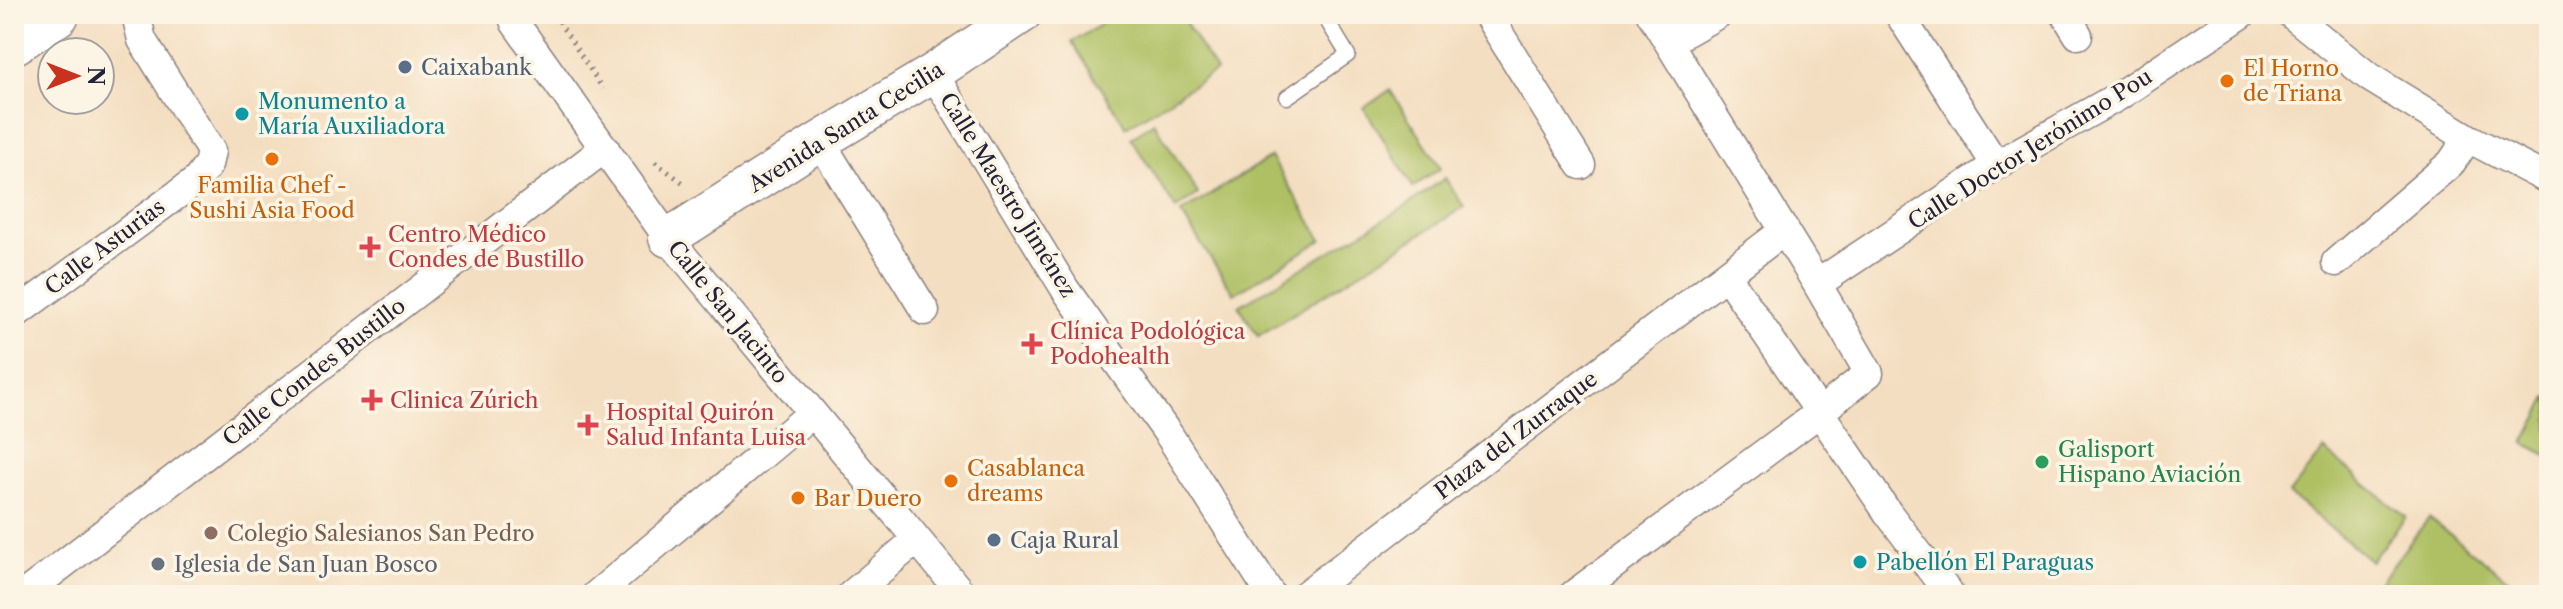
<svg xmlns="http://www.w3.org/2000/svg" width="2563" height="609" viewBox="0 0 2563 609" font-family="'Libre Caslon Text',serif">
	<rect width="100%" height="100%" fill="#fcf5e5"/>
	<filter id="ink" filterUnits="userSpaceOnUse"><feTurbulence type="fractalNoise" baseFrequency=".0125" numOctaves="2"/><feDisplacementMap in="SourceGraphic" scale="16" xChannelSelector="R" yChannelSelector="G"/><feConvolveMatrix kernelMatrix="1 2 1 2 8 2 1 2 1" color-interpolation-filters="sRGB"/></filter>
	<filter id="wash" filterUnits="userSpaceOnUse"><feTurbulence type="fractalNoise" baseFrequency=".006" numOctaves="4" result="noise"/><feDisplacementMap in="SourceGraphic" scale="32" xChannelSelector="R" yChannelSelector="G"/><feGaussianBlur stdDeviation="1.8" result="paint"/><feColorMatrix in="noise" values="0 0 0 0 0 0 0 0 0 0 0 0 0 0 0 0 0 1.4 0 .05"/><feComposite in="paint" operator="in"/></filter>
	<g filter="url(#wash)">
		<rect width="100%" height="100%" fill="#f4dec1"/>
		<path fill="#aec064" stroke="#687150" stroke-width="2" d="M1118,14H1180L1216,71L1126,127L1072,42Z
			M1390,90L1441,168L1413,187L1364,108Z
			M1154,122L1198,194L1176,209L1131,138Z
			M1271,157L1322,240L1234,294L1181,213Z
			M1445,178L1464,207L1258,336L1239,306L1406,206Z
			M2549,396V456L2524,443Z
			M2324,450L2406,517L2371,561L2289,494Z
			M2429,518L2528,595H2380L2373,590Z"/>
	</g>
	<g filter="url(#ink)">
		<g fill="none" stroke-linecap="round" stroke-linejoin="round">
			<defs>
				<path id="lane" d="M1287,97L1348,55L1323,14"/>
				<path id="street" d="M512,14L515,23L668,238L963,595
					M1487,14L1581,165
					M1899,14L1996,165
					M2065,14L2078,35
					M2291,14L2369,77L2468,138L2549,180
					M1669,42L1718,14
					M933,73L1065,289L1169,435L1271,595
					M820,141L925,311
					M2336,262L2451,163L2468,138
					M1727,276L1888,513L1950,595
					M1817,284L1996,165L2117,97L2242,14
					M14,315L197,180L208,165L211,151L142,40L136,14
					M23,595L605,148
					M596,595L811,414
					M851,595L916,540
					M1305,595L1785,230
					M1573,595L1820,412L1869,373L1817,284L1651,14"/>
				<path id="secondary" d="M668,238L820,141L933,73L1022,14"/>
				<path id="primary" d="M14,42L57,14"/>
			</defs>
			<use href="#lane" stroke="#8b807e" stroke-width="17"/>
			<use href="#street" stroke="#8b807e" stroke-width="31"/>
			<use href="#secondary" stroke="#8b807e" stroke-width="41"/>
			<use href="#primary" stroke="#8b807e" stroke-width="47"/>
			<path stroke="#8b807e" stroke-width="5" stroke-dasharray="2 6" stroke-linecap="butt" d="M557,14L561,25L603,89
				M655,162L686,185"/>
			<use href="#lane" stroke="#fff" stroke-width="14"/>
			<use href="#street" stroke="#fff" stroke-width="28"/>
			<use href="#secondary" stroke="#fff" stroke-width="38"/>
			<use href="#primary" stroke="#fff" stroke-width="44"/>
		</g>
	</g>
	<g fill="#5c6f8a" stroke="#fcf5e5" stroke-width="3">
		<circle cx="405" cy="67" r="8"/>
		<circle cx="994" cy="540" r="8"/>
	</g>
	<g fill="#e8710a" stroke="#fcf5e5" stroke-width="3">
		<circle cx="2227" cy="81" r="8"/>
		<circle cx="272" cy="159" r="8"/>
		<circle cx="951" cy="481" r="8"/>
		<circle cx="798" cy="498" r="8"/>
	</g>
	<g fill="#0f9aa8" stroke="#fcf5e5" stroke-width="3">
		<circle cx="242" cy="114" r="8"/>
		<circle cx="1860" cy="562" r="8"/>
	</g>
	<g fill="#e0444e" stroke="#fcf5e5" stroke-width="3">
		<path d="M366 235h8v8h8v8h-8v8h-8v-8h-8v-8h8z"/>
		<path d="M1028 332h8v8h8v8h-8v8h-8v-8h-8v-8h8z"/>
		<path d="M368 388h8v8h8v8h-8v8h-8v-8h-8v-8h8z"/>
		<path d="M584 413h8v8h8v8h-8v8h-8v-8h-8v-8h8z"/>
	</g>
	<circle fill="#2e9e5b" stroke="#fcf5e5" stroke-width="3" cx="2042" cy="462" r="8"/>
	<circle fill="#8d6e63" stroke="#fcf5e5" stroke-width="3" cx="211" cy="533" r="8"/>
	<circle fill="#6b7280" stroke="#fcf5e5" stroke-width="3" cx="158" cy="564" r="8"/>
	<g text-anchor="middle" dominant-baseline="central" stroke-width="7" stroke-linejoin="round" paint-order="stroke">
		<g font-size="22" fill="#4e5e75" stroke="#fcf5e5" text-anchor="start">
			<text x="421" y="67">Caixabank</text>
			<text x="1010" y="540">Caja Rural</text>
		</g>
		<g font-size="22" fill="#c56008" stroke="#fcf5e5" text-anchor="start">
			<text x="2243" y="68">El Horno<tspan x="2243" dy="25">de Triana</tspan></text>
			<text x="272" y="185" text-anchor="middle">Familia Chef -<tspan x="272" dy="25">Sushi Asia Food</tspan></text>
			<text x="967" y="468">Casablanca<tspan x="967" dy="25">dreams</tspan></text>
			<text x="814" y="498">Bar Duero</text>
		</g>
		<g font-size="22" fill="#0d838f" stroke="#fcf5e5" text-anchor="start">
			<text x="258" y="101">Monumento a<tspan x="258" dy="25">María Auxiliadora</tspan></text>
			<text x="1876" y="562">Pabellón El Paraguas</text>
		</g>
		<g font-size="22" fill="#22223b" stroke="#fcf5e5">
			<text transform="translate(846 127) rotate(-32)">Avenida Santa Cecilia</text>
			<text transform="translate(2030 149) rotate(-32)">Calle Doctor Jerónimo Pou</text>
			<text transform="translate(1008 195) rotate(58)">Calle Maestro Jiménez</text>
			<text transform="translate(105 247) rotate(-37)">Calle Asturias</text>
			<text transform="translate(728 312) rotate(51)">Calle San Jacinto</text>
			<text transform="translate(314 372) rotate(-38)">Calle Condes Bustillo</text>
			<text transform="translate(1516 435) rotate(-37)">Plaza del Zurraque</text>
		</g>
		<g font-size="22" fill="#be3a42" stroke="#fcf5e5" text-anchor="start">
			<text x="388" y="234">Centro Médico<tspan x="388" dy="25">Condes de Bustillo</tspan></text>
			<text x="1050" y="331">Clínica Podológica<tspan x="1050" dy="25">Podohealth</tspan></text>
			<text x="390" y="400">Clinica Zúrich</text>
			<text x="606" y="412">Hospital Quirón<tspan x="606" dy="25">Salud Infanta Luisa</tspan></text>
		</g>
		<g font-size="22" fill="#27864d" stroke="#fcf5e5" text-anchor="start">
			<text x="2058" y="449">Galisport<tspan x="2058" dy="25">Hispano Aviación</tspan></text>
		</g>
		<g font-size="22" fill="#785e54" stroke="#fcf5e5" text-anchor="start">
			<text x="227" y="533">Colegio Salesianos San Pedro</text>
		</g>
		<g font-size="22" fill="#5b616d" stroke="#fcf5e5" text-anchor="start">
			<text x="174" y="564">Iglesia de San Juan Bosco</text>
		</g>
	</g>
	<rect width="2563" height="609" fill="none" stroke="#fcf5e5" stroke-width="48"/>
	<g transform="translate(76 76) rotate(90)"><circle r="38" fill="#fcf5e5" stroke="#a5a1a1" stroke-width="2"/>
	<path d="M0-6L14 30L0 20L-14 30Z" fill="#c8321e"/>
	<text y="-12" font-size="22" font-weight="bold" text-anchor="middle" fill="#22223b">N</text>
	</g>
</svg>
